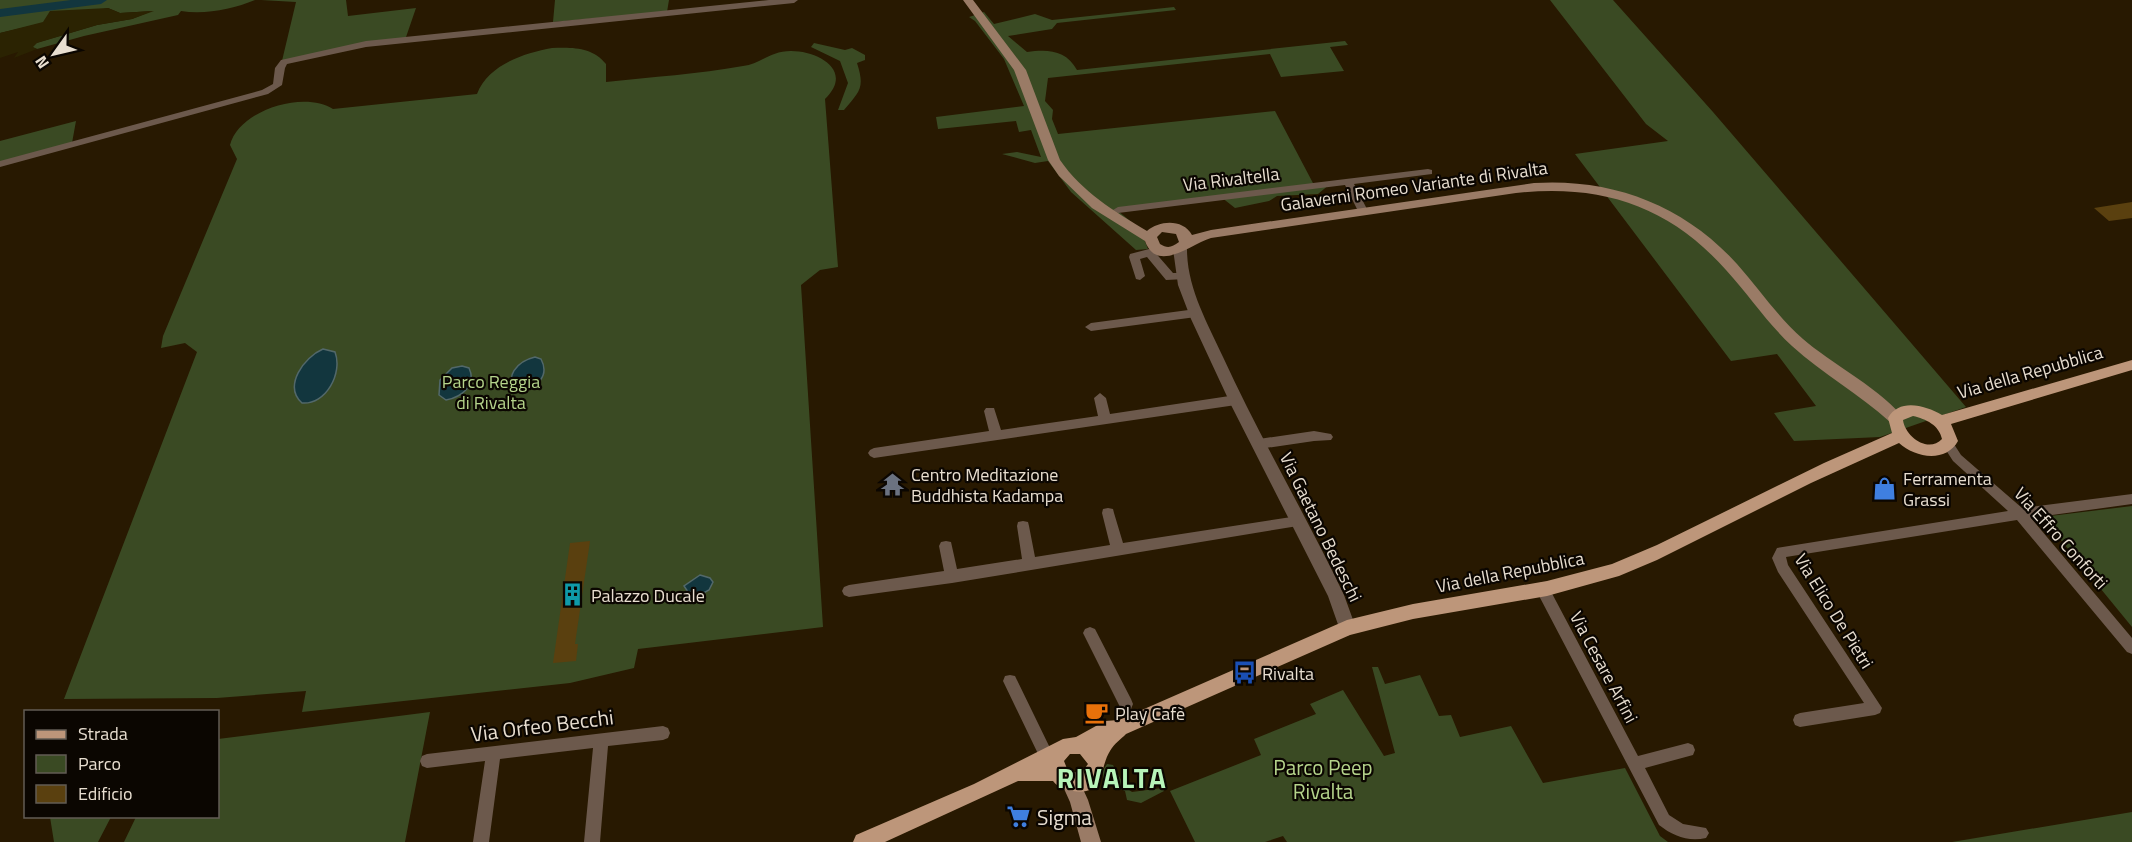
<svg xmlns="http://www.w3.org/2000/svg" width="2132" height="842" viewBox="0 0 2132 842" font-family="'Titillium Web',sans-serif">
	<rect width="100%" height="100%" fill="#281901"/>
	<path fill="#3a4a23" d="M0,0H255C233,9 205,15 181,11L178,15L84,36L37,49L32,47L36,43L97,25L132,19L152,11L120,13L108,8L0,33Z
		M261,0H346L348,16L416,8L405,40L366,44L281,65L296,2Z
		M555,0H669L667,12L553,22Z
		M1550,0H1613L1713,112L1966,407L1880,437L1794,441L1774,413L1816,406L1777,354L1731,361L1575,154L1668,141L1646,124Z
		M1174,7L1176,10L1057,23L1052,29L1008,36L1027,52C1048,49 1066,50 1077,70L1345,41L1348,45L1330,47L1344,71L1281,77L1270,54L1048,78L1045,101L1053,110L1052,119L1058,134L1275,111L1314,185L1330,184L1318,194L1277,196L1269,201L1235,208L1221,197L1118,211L1140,229L1148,249L1136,250L1071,192L1048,161L1035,163L1002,154L1017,152L1041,157L1031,130L1019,132L1016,121L938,129L936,117L1024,106L1004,59L975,21L969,17L984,12L994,24L1035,14L1052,20Z
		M814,43L845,50L852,48L865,55V60L857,63C865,88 860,91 844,110H838L848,83L840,61L811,47Z
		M552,48C572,47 593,47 606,64V82C652,77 698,74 743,66C760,64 770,51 791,51C819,51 854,71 825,99L838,267L820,270L801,285L823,627L638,649L634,668L570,683L302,712L306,691L217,698L64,699L197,352L185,343L161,348L163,336L237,159L230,145C239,110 304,90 333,109L477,94C488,65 524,53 552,48Z
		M76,121L72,143L0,163V141Z
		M2132,506V627L2042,517Z
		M1372,667H1378L1385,684L1420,675L1439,716L1451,715L1460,737L1511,726L1543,783L1625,768L1660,836L1668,842H1287L1283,836L1265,842H1195L1170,791L1261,755L1254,739L1316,714L1310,704L1343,690L1384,756L1395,753Z
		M430,712L405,842H124L136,817L218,816V739Z
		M1107,764L1113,765L1125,787L1132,792L1162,788L1164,791L1141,803L1127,800L1125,791L1110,785L1103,778V770Z
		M2132,812V842H1950H1952Z
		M50,817V816L111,817L98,842H54Z"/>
	<path fill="#2b2302" d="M108,8L120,13L154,11L132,19L97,25L37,43L33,47L37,49L14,58L18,52L0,58V33L43,22L50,11Z"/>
	<path fill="#12363e" stroke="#52686a" stroke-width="1.5" d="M323,349L335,352C343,373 326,405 302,403C283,386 304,357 323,349Z
		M535,357L541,359C550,376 537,388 520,391C501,378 518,361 535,357Z
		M462,366L469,368C477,385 462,397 446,400L439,395L440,380L452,368Z
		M700,575L710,578L713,582L709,590L698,596L693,592H688L684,586Z"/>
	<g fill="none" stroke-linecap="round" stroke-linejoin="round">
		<path fill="#12363e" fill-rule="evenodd" d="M71,0H107L101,4L0,17V9Z"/>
	</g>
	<path fill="#5a400f" d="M2132,202V218L2109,221L2094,208Z
		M590,541L575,644H578L576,661L553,663L570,543Z"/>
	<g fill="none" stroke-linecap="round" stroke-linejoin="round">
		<path fill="#6c594c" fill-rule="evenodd" d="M769,0H798L794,3L366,47L287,64L285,68L282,85L268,94L0,167V161L262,90L273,84L275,68L281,60L366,41Z
			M1428,169L1432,170V174L1354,184L1368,211L1363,214L1359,213L1345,185L1118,213L1113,210L1118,207Z
			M1149,249L1153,250L1173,273H1186L1187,276L1186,279L1166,280L1147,257L1140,259L1145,276L1140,280L1136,279L1129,257L1130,254Z
			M1196,309L1202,313L1196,317L1091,331L1085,327L1091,323Z
			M1100,393L1106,398L1110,414L1236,395L1242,400L1236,405L874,458L870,456L868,453L870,450L874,448L989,431L984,411L986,408H994L1001,430L1098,416L1094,398Z
			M1314,431L1331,434L1333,437L1331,440L1314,441L1259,449L1255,447L1253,444L1255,441L1259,439Z
			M1948,439L1952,441L1961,455L2022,508L2132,494V504L2031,518L2132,638V654L2127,652L2017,520L1786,557L1788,565L1882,708L1880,713L1875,715L1800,727L1795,725L1793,720L1795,715L1800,713L1864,703L1778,572L1772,558L1777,548L2008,511L1953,461L1942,444L1944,441Z
			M1108,508L1113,509L1114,513L1123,543L1298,516L1303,517L1304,521L1303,525L1298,526L952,583L849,597L844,595L842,591L844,587L849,585L944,571L939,546L941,542L946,541L951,542L957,569L1022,559L1017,526L1018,522L1023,521L1028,522L1029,526L1035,557L1110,545L1102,513L1103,509Z
			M1542,582L1547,584L1638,756L1688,743L1693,745L1695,750L1693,755L1645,768L1669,815L1683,824L1706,828L1709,833L1706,838C1688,842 1673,836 1659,825L1537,592L1535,588L1537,584Z
			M1090,627L1095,629L1131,699L1133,704L1131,709L1126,711L1121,709L1083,633L1085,629Z
			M1010,675L1015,676L1051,750L1053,755L1051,760L1046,762L1041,760L1003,681L1005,676Z
			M663,726L668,728L670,733L668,738L663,740L608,746L600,842H584L593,748L500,759L489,842H473L485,761L427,768L422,766L420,761L422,756L427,754Z"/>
		<path fill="#6c594c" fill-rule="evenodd" d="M1180,244L1187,249C1187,288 1207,322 1223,357C1260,438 1306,515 1344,595L1356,628L1353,633L1347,636L1341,633L1328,596L1231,405L1191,319L1178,285L1173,249Z"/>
		<path fill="#9a7b66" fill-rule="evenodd" d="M963,0H973L1026,70L1060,160C1082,192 1114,211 1147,231C1160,220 1183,219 1192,235L1211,230L1534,183C1612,178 1684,205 1737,264C1759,289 1778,317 1803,339C1826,360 1890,395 1902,418L1900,422H1890C1859,394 1823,374 1792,346C1767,323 1749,295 1726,270C1668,205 1601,184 1516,193L1211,238C1191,244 1157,274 1145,241L1092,208L1059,176L1048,160L1014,70ZM1162,232L1176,234L1179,242C1172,247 1168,249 1160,244L1157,237Z
			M1070,773L1077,776L1088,800L1101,842H1081L1070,802L1061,782L1063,776Z"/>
		<path fill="#bd967a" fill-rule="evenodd" d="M2132,360V370L1951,424L1958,441C1946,463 1915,458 1899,443L1811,483L1657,560L1619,576L1547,596L1413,619L1350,635L1126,734C1121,739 1114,744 1110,751C1100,766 1104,797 1073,791C1066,790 1057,787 1053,781H1018L885,842H853L856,835L974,784L1063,739L1076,737L1105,721L1119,720L1347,620L1413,604L1547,581L1612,564L1657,545L1824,463L1892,433L1888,418C1899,398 1925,405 1942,415ZM1913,416C1926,419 1939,425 1942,439C1928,454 1905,436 1903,420ZM1070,754H1080L1088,764L1081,773L1068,771L1064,761Z"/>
	</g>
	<defs>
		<symbol id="temple-bare" viewBox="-9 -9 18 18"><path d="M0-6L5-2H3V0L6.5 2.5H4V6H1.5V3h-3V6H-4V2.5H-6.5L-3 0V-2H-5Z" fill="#6b7280" stroke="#0b0601" stroke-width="2.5" paint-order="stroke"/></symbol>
		<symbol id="shop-bare" viewBox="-9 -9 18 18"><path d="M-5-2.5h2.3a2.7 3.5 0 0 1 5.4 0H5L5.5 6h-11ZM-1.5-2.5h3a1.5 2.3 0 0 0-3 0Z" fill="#3f7fe0" stroke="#0b0601" stroke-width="2.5" paint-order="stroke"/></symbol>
		<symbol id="building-bare" viewBox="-9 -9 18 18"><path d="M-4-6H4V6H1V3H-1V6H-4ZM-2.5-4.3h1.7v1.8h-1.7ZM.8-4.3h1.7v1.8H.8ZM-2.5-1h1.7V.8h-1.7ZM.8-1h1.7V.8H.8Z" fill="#0f9aa8" stroke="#0b0601" stroke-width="2.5" paint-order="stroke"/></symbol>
		<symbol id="bus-bare" viewBox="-9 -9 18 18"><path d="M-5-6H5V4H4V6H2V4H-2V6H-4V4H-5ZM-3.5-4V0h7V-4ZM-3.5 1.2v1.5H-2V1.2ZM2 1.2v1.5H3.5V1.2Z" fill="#1a4fb4" stroke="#0b0601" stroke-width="2.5" paint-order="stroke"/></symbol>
		<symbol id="cafe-bare" viewBox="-9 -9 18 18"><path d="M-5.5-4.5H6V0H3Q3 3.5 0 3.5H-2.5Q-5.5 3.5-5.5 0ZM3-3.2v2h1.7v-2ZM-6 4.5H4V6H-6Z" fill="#e8710a" stroke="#0b0601" stroke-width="2.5" paint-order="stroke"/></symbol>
		<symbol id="supermarket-bare" viewBox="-9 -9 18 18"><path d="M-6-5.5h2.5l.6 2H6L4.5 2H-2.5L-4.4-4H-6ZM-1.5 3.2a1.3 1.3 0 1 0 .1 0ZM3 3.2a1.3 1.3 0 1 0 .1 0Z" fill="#3f7fe0" stroke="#0b0601" stroke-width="2.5" paint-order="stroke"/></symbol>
	</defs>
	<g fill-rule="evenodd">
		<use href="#temple-bare" x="876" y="468" width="33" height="33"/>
		<use href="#shop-bare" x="1868" y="472" width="33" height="33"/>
		<use href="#building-bare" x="556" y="578" width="33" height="33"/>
		<use href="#bus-bare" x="1228" y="656" width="33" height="33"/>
		<use href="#cafe-bare" x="1080" y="696" width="33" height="33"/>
		<use href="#supermarket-bare" x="1002" y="800" width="33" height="33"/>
	</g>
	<g text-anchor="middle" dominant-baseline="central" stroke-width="4.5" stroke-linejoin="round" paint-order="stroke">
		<g font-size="18" fill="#e8ded0" stroke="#0b0601">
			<text transform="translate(1231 179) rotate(-7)">Via Rivaltella</text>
			<text transform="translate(1414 186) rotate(-8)">Galaverni Romeo Variante di Rivalta</text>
			<text transform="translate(2030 372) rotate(-16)">Via della Repubblica</text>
			<text transform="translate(1321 527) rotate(64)">Via Gaetano Bedeschi</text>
			<text transform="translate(2061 538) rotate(48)">Via Effro Conforti</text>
			<text transform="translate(1510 572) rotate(-11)">Via della Repubblica</text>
			<text transform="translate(1834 611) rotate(58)">Via Elico De Pietri</text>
			<text transform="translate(1604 667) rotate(62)">Via Cesare Arfini</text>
		</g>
		<g font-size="18" fill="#b5d48b" stroke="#0b0601">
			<text x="491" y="381">Parco Reggia<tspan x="491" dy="21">di Rivalta</tspan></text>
		</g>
		<g font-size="18" fill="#e8ded0" stroke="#0b0601" text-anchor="start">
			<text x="911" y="474">Centro Meditazione<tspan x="911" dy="21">Buddhista Kadampa</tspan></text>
			<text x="1903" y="478">Ferramenta<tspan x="1903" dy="21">Grassi</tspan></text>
			<text x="591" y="595">Palazzo Ducale</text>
			<text x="1262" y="673">Rivalta</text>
			<text x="1115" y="713">Play Cafè</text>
		</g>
		<g font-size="21" fill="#e8ded0" stroke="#0b0601">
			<text transform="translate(542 725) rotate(-7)">Via Orfeo Becchi</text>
		</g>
		<g font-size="21" fill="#b5d48b" stroke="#0b0601">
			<text x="1323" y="767">Parco Peep<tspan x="1323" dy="24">Rivalta</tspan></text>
		</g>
		<g font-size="21" fill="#e8ded0" stroke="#0b0601" text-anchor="start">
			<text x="1037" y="817">Sigma</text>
		</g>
		<g font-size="28" font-weight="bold" letter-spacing="1.5" fill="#b7f4b9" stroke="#0b0601">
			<text x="1112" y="777">RIVALTA</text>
		</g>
	</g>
	<rect x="24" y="710" width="195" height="108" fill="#0b0601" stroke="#635c54" stroke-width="1.5"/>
	<rect x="36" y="730" width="30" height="9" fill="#bd967a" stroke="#635c54" stroke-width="1.5"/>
	<text x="78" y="740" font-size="18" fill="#e8ded0">Strada</text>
	<rect x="36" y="755" width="30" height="18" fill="#3a4a23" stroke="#635c54" stroke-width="1.5"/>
	<text x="78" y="770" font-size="18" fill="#e8ded0">Parco</text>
	<rect x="36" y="785" width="30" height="18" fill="#5a400f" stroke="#635c54" stroke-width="1.5"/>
	<text x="78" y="800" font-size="18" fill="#e8ded0">Edificio</text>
	<g transform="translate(54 54) rotate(236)" stroke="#0b0601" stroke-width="4.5" paint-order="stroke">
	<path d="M0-4.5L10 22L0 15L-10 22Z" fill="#e8ded0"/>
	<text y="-9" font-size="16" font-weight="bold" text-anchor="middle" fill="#e8ded0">N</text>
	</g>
</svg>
